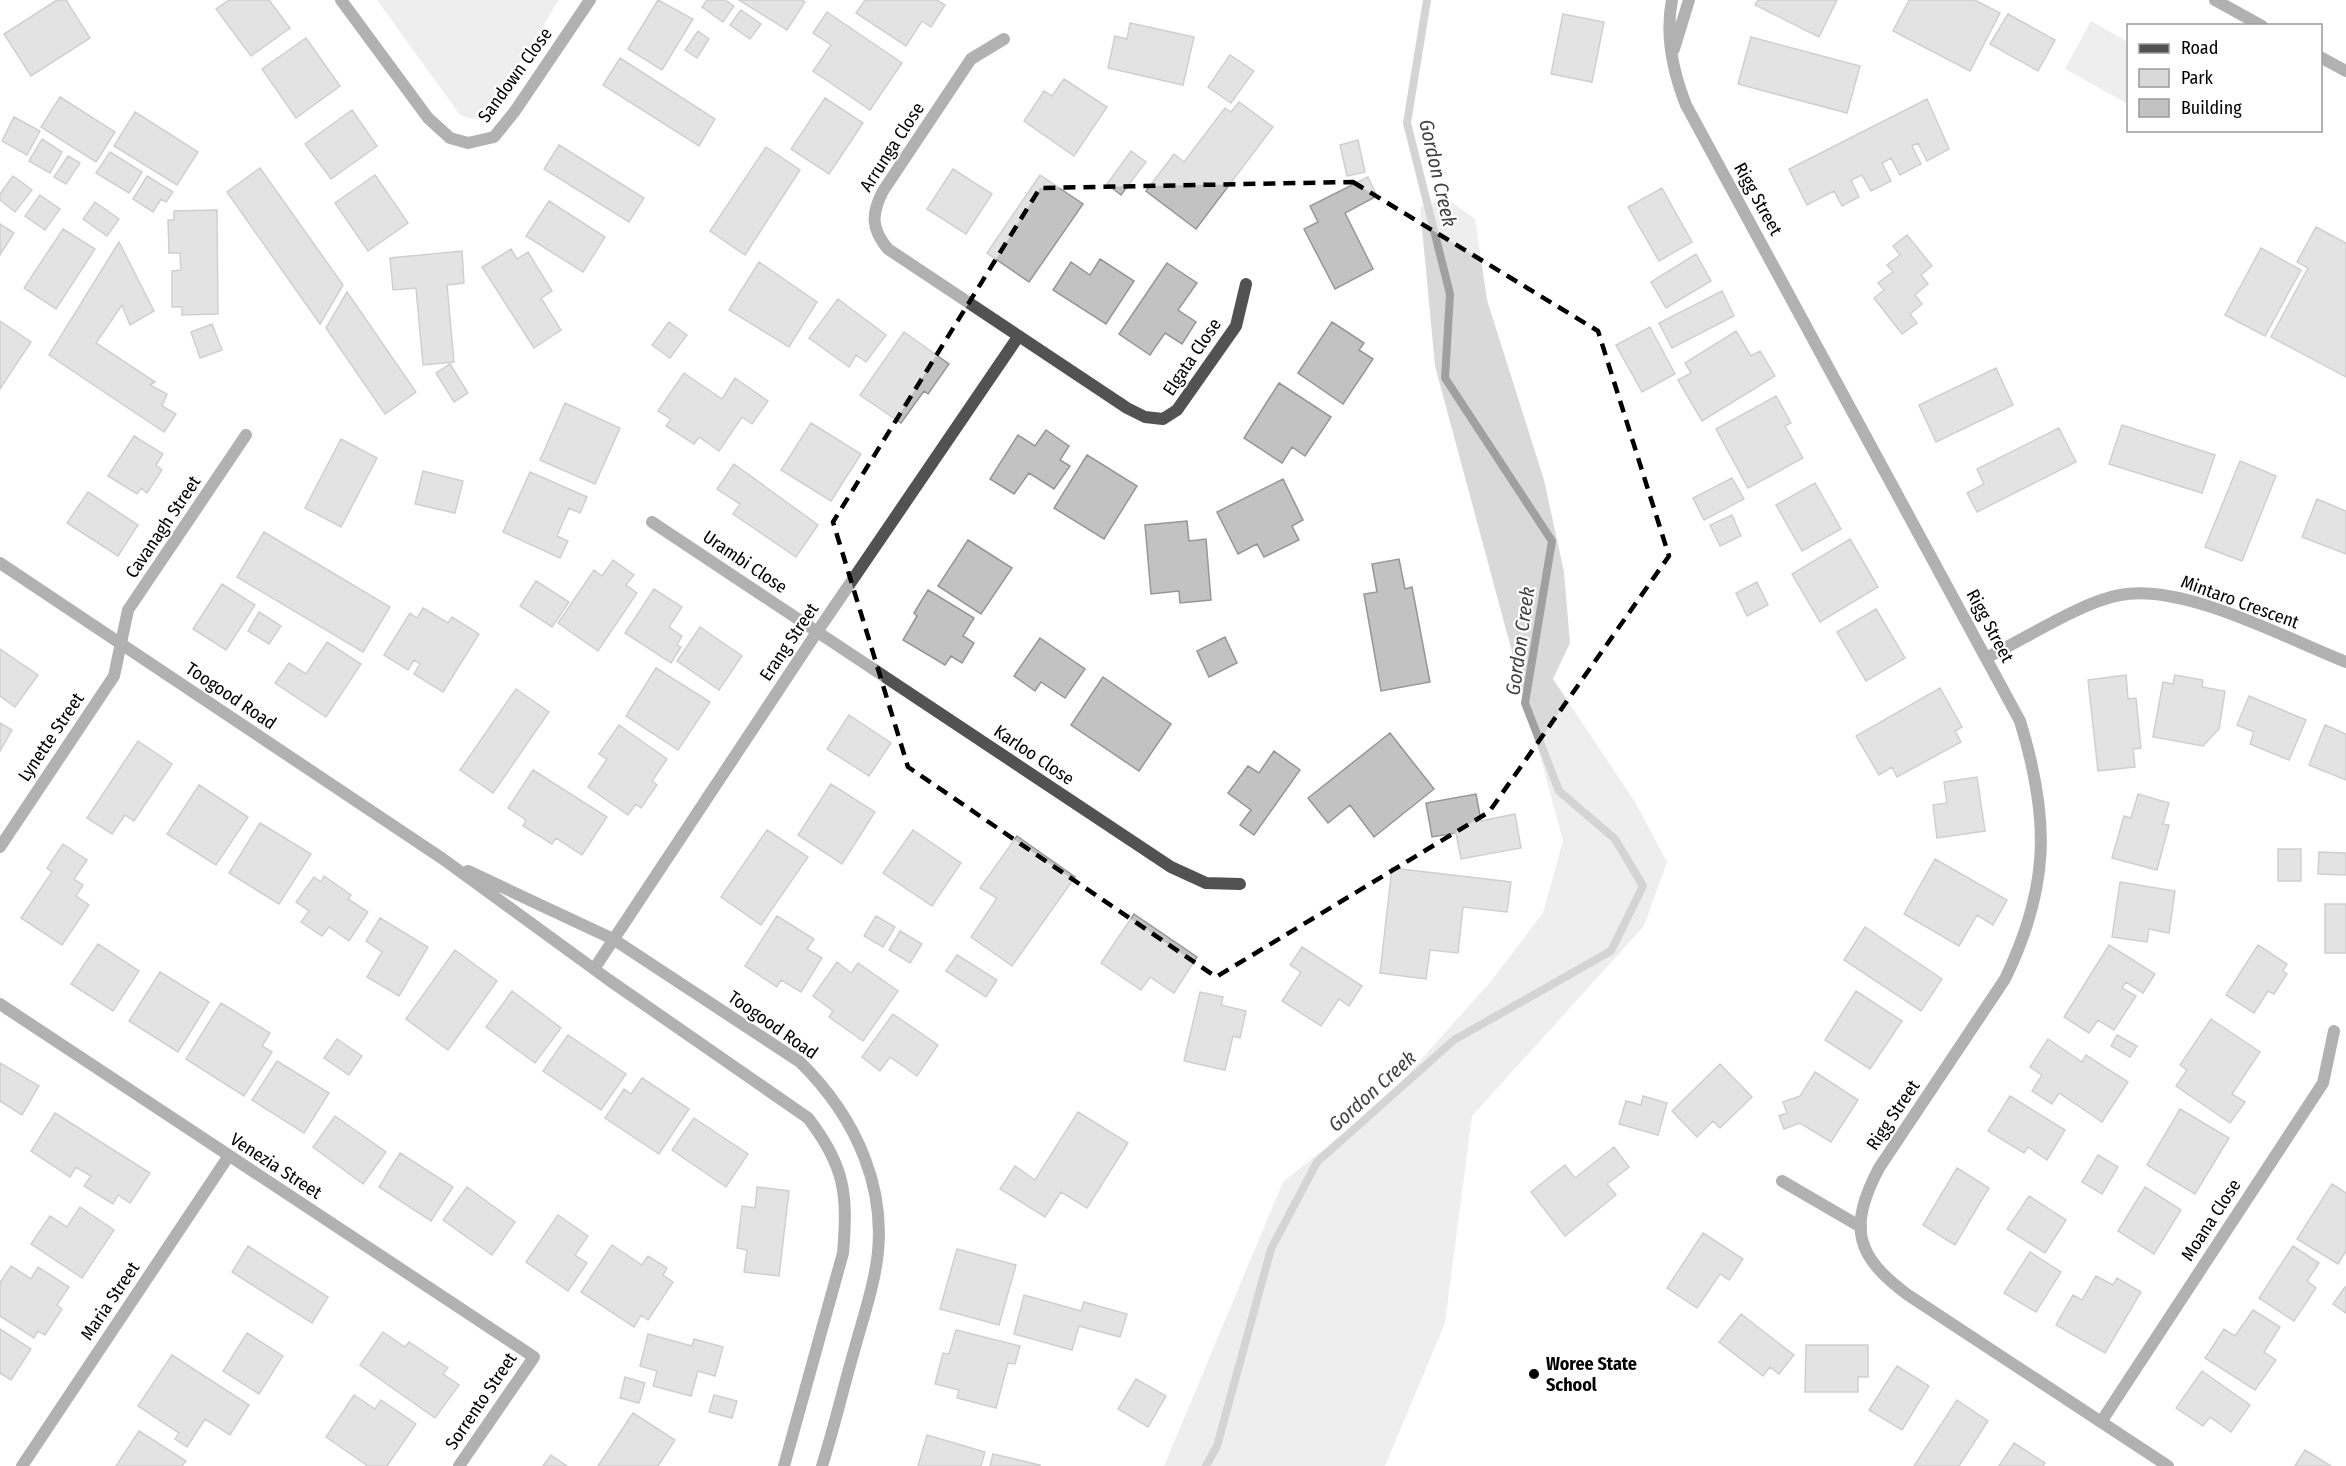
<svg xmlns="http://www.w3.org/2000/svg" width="2346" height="1466" viewBox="0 0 2346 1466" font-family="'Fira Sans Condensed',sans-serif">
	<rect width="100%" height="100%" fill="#fff"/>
	<path fill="#d9d9d9" d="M377,0H559L488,115L472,119L460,115Z
		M2091,21L2128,42V104L2065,69Z
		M1446,198L1475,219L1487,300L1544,480L1564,572L1570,643L1553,679L1635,802L1667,862L1644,926L1472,1116L1445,1323L1385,1466H1164L1283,1182L1386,1099L1492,980L1543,913L1563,841L1435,366L1420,207Z"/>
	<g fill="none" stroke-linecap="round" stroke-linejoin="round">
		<path stroke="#a0a0a0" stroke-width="8" d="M1206,1466L1217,1446L1271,1249L1317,1162L1454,1040L1611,951L1643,886L1615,839L1559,791L1525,703L1552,541L1445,378L1450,294L1407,123L1427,0"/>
	</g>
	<path fill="#c2c2c2" stroke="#969696" stroke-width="1.5" d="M57,0H66L90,38L31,76L4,34Z
		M229,0H269L290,28L251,56L216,9Z
		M658,0L693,19L662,70L628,49Z
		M707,0H725L734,6L723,22L702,7Z
		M739,0H802L805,2L787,30Z
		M865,0H937L945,5L931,27L922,21L906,46L856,13Z
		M1758,0H1837L1819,37L1755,5Z
		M1909,0H1975L2000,13L1970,71L1893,31Z
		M741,10L761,24L750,39L730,25Z
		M827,12L902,63L870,110L813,71L831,45L813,33Z
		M1563,14L1604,22L1592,82L1551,74Z
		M2008,14L2055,40L2038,71L1990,44Z
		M1130,23L1194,37L1183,85L1108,68L1115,36L1127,39Z
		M698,31L709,39L697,58L685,50Z
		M1751,37L1860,66L1847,113L1738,84Z
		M306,38L340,86L296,118L262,69Z
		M1230,55L1254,71L1231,103L1208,87Z
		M620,58L715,119L699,146L603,85Z
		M1064,79L1107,107L1074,156L1024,121L1044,91L1052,96Z
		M60,97L115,132L96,162L41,127Z
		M825,98L863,123L829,174L791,149Z
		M1927,99L1949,149L1927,161L1918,143L1912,146L1921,164L1900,175L1891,158L1882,163L1891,181L1871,191L1862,175L1851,180L1859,197L1842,206L1834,191L1807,205L1789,169Z
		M1239,102L1273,127L1196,229L1146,191L1174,154L1184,162L1225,108L1231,112Z
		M352,110L377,146L331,179L305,144Z
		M135,112L198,152L177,185L114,146Z
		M14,117L40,131L27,155L2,141Z
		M42,139L62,152L50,173L29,161Z
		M1358,140L1365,172L1347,176L1340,145Z
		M559,145L644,198L629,222L544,169Z
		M766,147L800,170L745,255L710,231Z
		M1131,151L1146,162L1121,195L1107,184Z
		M110,152L142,172L129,193L96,173Z
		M68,156L80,163L66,184L54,177Z
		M260,168L343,285L320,324L227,192Z
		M953,169L992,194L966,234L927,209Z
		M375,175L408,223L368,251L335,203Z
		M1040,175L1083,204L1029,282L987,253Z
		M13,176L32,190L15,212L0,200V194Z
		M147,176L173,192L166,202L161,199L153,212L133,199Z
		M1368,177L1377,196L1345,213L1373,269L1335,289L1304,229L1318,222L1310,206Z
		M1662,188L1692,242L1659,261L1628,207Z
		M40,195L60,209L45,230L25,216Z
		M549,201L605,237L583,272L526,236Z
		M95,202L119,219L107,236L83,219Z
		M217,210L218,314L182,315V307H172V271L181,270L180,253H169L168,220H174V211Z
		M0,224L14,233L0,255Z
		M2316,227L2346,243V377L2271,337L2308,268L2297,262Z
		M63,229L95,249L56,309L24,288Z
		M1907,235L1932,266L1921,275L1928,284L1915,295L1922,304L1910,314L1917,323L1902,334L1874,298L1884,290L1878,283L1893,272L1887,265L1900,255L1893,246Z
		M119,242L154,311L130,325L122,305L96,343L155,382L150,385L167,394L162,406L176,414L164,432L49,355Z
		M2261,248L2301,270L2265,336L2225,315Z
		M511,249L517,259L528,252L552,291L541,298L561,330L534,348L482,267Z
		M462,251L464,283L447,285L454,362L423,365L416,288L393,290L390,258Z
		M1696,254L1711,281L1666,308L1651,282Z
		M1100,259L1134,281L1106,324L1053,290L1071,262L1090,275Z
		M759,262L817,302L789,347L729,310Z
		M1167,263L1197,283L1178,310L1196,322L1182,344L1165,333L1150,355L1119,334Z
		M1722,291L1734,316L1672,348L1659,323Z
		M347,292L416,392L385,414L326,328Z
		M838,299L886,335L866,362L856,355L849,367L809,338Z
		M0,321L31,342L0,389Z
		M669,322L687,335L670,358L652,345Z
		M1332,322L1364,343L1359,350L1373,359L1343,404L1298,373Z
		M212,324L222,350L200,358L191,332Z
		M1650,327L1675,374L1642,392L1616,345Z
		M1736,331L1751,356L1760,351L1775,376L1702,421L1678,380L1691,373L1685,363Z
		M904,332L949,364L928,394L924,391L901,423L860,395Z
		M450,364L468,393L454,402L436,373Z
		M1996,368L2013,405L1936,442L1919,405Z
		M684,373L722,399L735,378L768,401L752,424L742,417L719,451L699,437L694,444L666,426L671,419L658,411Z
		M1279,383L1331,417L1305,456L1292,447L1282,463L1244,438Z
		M1776,396L1791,423L1785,426L1803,458L1748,488L1716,429Z
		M565,403L620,428L595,484L540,460Z
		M811,423L861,454L831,501L781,470Z
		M2122,425L2215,455L2202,493L2109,464Z
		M2059,428L2076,462L1977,512L1967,493L1984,484L1977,469Z
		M1046,430L1069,446L1060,460L1070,466L1054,489L1029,473L1014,494L990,479L1018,435L1035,446Z
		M134,436L163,454L156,465L162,470L147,493L141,488L137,494L108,476Z
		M341,439L377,458L341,527L305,508Z
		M1087,455L1137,486L1104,539L1054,508Z
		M2240,461L2276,476L2242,561L2205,547Z
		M734,464L818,525L796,557L733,514L740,504L717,489Z
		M423,471L463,481L455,513L415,504Z
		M530,472L587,497L580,513L569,508L557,536L568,541L560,558L503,532Z
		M1732,478L1744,499L1704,520L1693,498Z
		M1283,479L1303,520L1292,526L1299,540L1264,557L1257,544L1238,554L1217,512Z
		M1815,483L1841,529L1802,551L1776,505Z
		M88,492L138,525L118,556L67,523Z
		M2317,499L2346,511V554L2302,537Z
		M1732,515L1741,536L1720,546L1710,525Z
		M1187,521L1189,541L1206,539L1211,600L1180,603L1179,591L1151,594L1145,525Z
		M264,532L390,607L363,652L237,577Z
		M1850,539L1878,587L1820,622L1792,574Z
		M968,540L1012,568L981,614L938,586Z
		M1399,559L1405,589L1412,587L1430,682L1381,691L1364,594L1377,592L1372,564Z
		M613,560L634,575L626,585L637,593L598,651L558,623L594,570L602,576Z
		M536,581L569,602L552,627L520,606Z
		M1757,582L1768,605L1747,616L1736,593Z
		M222,584L255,605L226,650L193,629Z
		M654,589L682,607L669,627L682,636L677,645L681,647L671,663L625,633Z
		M928,590L974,618L963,636L974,643L962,663L951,656L945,665L903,640L917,616L914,613Z
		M423,608L448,623L452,617L479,634L443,692L414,674L420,664L414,660L408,670L384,655L410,613L417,618Z
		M1876,609L1905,658L1866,681L1837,632Z
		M259,612L281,626L269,644L248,631Z
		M700,627L742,656L719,690L677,661Z
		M1225,637L1237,663L1209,677L1197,651Z
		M1040,638L1085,669L1065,698L1041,682L1035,691L1014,676Z
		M327,642L361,664L326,717L275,683L289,663L306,674Z
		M0,649L38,675L15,707L0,696Z
		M656,668L710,702L678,750L626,716Z
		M2126,675L2128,699L2136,698L2141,748L2133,749L2135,767L2098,771L2088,680Z
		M2175,675L2203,680L2202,687L2225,691L2219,729L2203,746L2153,737L2163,682L2173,684Z
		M1103,677L1171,724L1139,771L1071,725Z
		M1940,688L1962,727L1955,731L1961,742L1897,777L1892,767L1879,775L1856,736Z
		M516,689L549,712L493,793L460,770Z
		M2249,696L2306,720L2289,760L2250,744L2254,732L2237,725Z
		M849,715L891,743L869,776L827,749Z
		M0,723L12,730L0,751Z
		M619,725L667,759L652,781L657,785L641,808L636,804L628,815L588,787L607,759L599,754Z
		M2325,725L2346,734V780L2309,765Z
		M1390,733L1434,789L1374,837L1350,805L1328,823L1308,798Z
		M138,741L172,764L134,821L125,815L112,834L87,818Z
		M1274,751L1300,770L1254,835L1240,825L1251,810L1228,793L1248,766L1259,773Z
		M533,770L607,817L582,855L556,838L552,844L523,826L526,820L508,808Z
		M1977,777L1985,831L1937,838L1933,805L1947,803L1944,782Z
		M831,784L875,812L842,864L798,835Z
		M199,785L248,817L216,865L167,834Z
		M1476,794L1481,821L1515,814L1521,848L1461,859L1456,833L1432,837L1426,803Z
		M2138,794L2169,803L2163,824L2169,825L2157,870L2112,858L2124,816L2131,818Z
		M260,823L311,854L279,904L229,873Z
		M767,830L808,857L761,925L721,897Z
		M913,830L961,863L932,906L883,873Z
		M1017,836L1075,877L1012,966L971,937L997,898L980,888Z
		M63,844L87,860L74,879L83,885L76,896L89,905L62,945L21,918L52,872L47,868Z
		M2278,849H2301V881H2278Z
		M2319,852L2346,853V875L2318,874Z
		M1935,859L2007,900L1993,925L1977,915L1959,946L1904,914Z
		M1392,868L1511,882L1507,912L1463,907L1458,953L1430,950L1426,979L1380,973Z
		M324,876L351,895L348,899L368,912L349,941L329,927L322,936L301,922L309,911L296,902L314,877L321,882Z
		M2120,882L2175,891L2169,933L2149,929L2147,942L2112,937Z
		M2325,904H2346V953H2325Z
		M1134,914L1197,957L1174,993L1150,977L1141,990L1101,963Z
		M777,916L814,939L807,949L822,958L801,992L781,980L777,987L745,966Z
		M876,916L895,927L883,947L864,936Z
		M380,918L428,947L399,996L367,977L382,952L366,941Z
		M1865,927L1942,979L1921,1011L1844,960Z
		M900,931L922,944L910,963L889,950Z
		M98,944L139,971L113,1011L71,984Z
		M2109,945L2155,974L2143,993L2126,982L2122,988L2136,996L2114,1030L2098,1020L2089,1033L2064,1017Z
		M2258,945L2287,964L2283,971L2287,974L2274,994L2268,991L2254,1013L2226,995Z
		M1302,947L1362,986L1349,1006L1339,999L1321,1026L1282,1001L1301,972L1290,965Z
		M455,950L497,981L448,1050L406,1019Z
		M957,955L997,980L986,997L946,971Z
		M837,962L851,973L858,963L898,991L863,1041L829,1017L833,1011L813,996Z
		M160,972L209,1002L178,1052L129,1021Z
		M512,991L561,1028L535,1063L486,1027Z
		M1856,991L1902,1021L1870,1069L1825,1040Z
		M1200,992L1223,997L1221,1005L1246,1011L1240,1038L1233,1036L1225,1070L1184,1061Z
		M221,1003L270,1033L262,1046L272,1052L244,1096L186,1059Z
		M893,1014L938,1045L917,1076L890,1057L880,1071L862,1057Z
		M2211,1019L2260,1052L2232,1094L2245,1102L2230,1123L2176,1086L2187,1070L2180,1065Z
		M568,1035L626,1074L601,1110L543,1071Z
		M2117,1035L2137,1046L2130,1057L2111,1046Z
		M337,1039L362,1056L349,1075L324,1058Z
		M2048,1039L2082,1062L2086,1055L2128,1082L2102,1122L2059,1093L2052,1104L2032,1091L2042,1075L2030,1067Z
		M277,1061L329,1093L304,1133L252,1100Z
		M0,1063L39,1086L22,1115L0,1101Z
		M1720,1064L1752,1097L1720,1128L1713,1121L1697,1137L1672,1111Z
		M1815,1072L1858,1100L1831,1142L1800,1123L1784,1129L1779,1116L1787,1113L1783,1102L1800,1096Z
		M642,1078L689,1109L659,1154L605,1118L624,1089L631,1094Z
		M1643,1096L1667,1103L1658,1135L1619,1124L1626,1101L1641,1105Z
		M2010,1096L2065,1130L2047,1160L2028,1147L2024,1153L1988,1131Z
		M2180,1109L2229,1138L2195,1194L2147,1165Z
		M1078,1112L1128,1143L1087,1208L1061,1192L1045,1217L1000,1189L1015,1166L1035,1180Z
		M55,1113L150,1173L130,1203L118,1195L113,1204L84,1186L91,1176L76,1167L70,1177L31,1151Z
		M335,1116L386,1152L363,1184L313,1147Z
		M694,1118L748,1154L726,1187L672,1150Z
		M1614,1147L1629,1167L1607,1184L1616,1195L1565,1236L1531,1192L1565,1165L1575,1178Z
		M400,1153L453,1187L431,1221L379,1187Z
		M2098,1155L2118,1167L2102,1194L2082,1182Z
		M1957,1168L1989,1188L1955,1245L1923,1225Z
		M2332,1184L2346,1193V1251L2338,1264L2297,1239Z
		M467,1187L515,1222L492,1255L443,1220Z
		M757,1187L789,1191L779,1276L744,1272L747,1250L737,1248L742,1206L755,1208Z
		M2145,1187L2181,1210L2154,1254L2118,1231Z
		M2029,1196L2066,1220L2045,1253L2007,1229Z
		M80,1207L114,1230L82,1278L31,1244L50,1216L67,1227Z
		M558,1215L588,1236L575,1255L587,1263L568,1291L526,1262Z
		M1703,1233L1743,1259L1729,1280L1720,1274L1697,1308L1667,1288Z
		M612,1245L642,1265L648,1256L667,1268L663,1275L673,1282L648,1320L641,1315L634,1327L581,1292Z
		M248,1246L328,1297L312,1323L232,1272Z
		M2293,1246L2319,1263L2307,1281L2316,1288L2294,1321L2259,1298Z
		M957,1249L1016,1265L999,1325L940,1309Z
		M2030,1252L2061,1272L2036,1312L2004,1293Z
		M11,1266L31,1279L38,1267L69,1287L57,1305L62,1309L45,1335L38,1331L34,1338L0,1316V1283Z
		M2096,1276L2113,1285L2117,1278L2141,1292L2105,1353L2056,1325L2073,1295L2082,1300Z
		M2345,1287H2346V1313L2333,1304Z
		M1024,1295L1081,1311L1084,1302L1127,1314L1120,1337L1079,1326L1072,1350L1014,1334Z
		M2253,1310L2280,1327L2264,1352L2276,1360L2255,1390L2205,1358L2224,1329L2235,1336Z
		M1741,1314L1794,1355L1779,1374L1770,1367L1763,1376L1719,1342Z
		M0,1329L31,1349L11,1380L0,1373Z
		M956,1330L1020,1346L1015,1364L1008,1363L996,1408L957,1398L959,1390L935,1384L943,1353L949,1354Z
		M383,1332L405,1347L409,1342L448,1368L443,1374L459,1385L435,1418L360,1365Z
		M247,1333L283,1356L259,1394L223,1371Z
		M648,1334L692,1346L694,1339L723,1347L715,1376L698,1371L691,1396L653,1386L657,1371L640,1366Z
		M1806,1345H1868V1377H1858V1392H1805Z
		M172,1355L249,1405L230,1435L205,1419L187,1447L175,1439L179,1433L138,1406Z
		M1897,1366L1929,1386L1902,1430L1869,1410Z
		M2202,1371L2250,1405L2231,1432L2210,1417L2203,1426L2176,1408Z
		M625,1377L645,1383L639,1403L620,1398Z
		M1136,1379L1166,1396L1148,1427L1118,1409Z
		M354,1395L375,1409L381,1400L416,1424L387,1466H368L326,1437Z
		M714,1395L737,1401L732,1418L709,1412Z
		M1957,1400L1988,1421L1959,1466H1914Z
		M633,1413L675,1440L658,1466H598Z
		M139,1431L186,1461L182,1466H116Z
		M927,1435L985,1452L981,1466H918Z
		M2014,1443L2045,1463L2043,1466H1999Z
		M2305,1450L2331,1466H2295Z
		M993,1454L1040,1465V1466H990Z
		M551,1455L567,1466H543Z"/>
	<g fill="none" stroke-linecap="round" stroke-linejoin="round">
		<path stroke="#525252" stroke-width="12" d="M341,0L428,118L450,138L468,143L494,137L515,111L590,0
			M2215,0L2262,26
			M1004,39L971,59L883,191C871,214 871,229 888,249L1127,408L1145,417L1163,419L1177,410L1236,326L1246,284
			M2320,57L2346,71
			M652,522L1171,867L1206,883L1240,884
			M1988,657C2025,639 2081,602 2120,595C2184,583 2285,638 2346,662
			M0,847L114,676L128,610L246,435
			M594,969L817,632L1018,337
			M0,1004L534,1357L459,1466
			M1782,1181L1861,1227
			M2101,1422L2323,1083L2334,1031
			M22,1466L228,1157"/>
		<path stroke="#525252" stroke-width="12" d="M1672,0C1665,35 1673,72 1686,105L2020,721C2050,819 2050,886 2005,979L1879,1168C1848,1227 1855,1256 1908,1295L2168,1466
			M1674,49L1689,0
			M0,563L443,859L609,980L808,1118C845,1166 848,1194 843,1253L784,1466
			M468,871L613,939L800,1062C856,1117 891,1192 875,1272C870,1299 861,1325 854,1351C843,1389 834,1428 822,1466"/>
	</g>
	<path d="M0 0H2346V1466H0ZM1353,182L1598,331L1669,556L1489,812L1216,977L908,767L833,522L1040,188Z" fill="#fff" fill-opacity=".55" fill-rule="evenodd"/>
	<path fill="none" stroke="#000" stroke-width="4.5" stroke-dasharray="12 8" stroke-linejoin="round" d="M1353,182L1598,331L1669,556L1489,812L1216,977L908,767L833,522L1040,188Z"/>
	<circle fill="#000" stroke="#fff" stroke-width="2" cx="1534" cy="1374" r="6"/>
	<g text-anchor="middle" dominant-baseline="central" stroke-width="4.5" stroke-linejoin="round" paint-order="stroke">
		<g font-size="18" fill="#000" stroke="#fff">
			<text transform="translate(515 75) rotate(-54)">Sandown Close</text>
			<text transform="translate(892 147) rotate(-57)">Arrunga Close</text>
			<text transform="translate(1758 199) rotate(61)">Rigg Street</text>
			<text transform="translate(1192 357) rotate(-56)">Elgata Close</text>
			<text transform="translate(163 527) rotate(-56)">Cavanagh Street</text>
			<text transform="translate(745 562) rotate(34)">Urambi Close</text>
			<text transform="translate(2240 602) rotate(20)">Mintaro Crescent</text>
			<text transform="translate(1990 626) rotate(62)">Rigg Street</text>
			<text transform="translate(789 642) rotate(-56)">Erang Street</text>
			<text transform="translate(231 696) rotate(34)">Toogood Road</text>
			<text transform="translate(51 737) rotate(-56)">Lynette Street</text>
			<text transform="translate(1034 755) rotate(34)">Karloo Close</text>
			<text transform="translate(773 1025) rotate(35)">Toogood Road</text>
			<text transform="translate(1893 1115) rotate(-56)">Rigg Street</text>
			<text transform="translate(276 1166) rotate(33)">Venezia Street</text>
			<text transform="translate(2211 1220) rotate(-57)">Moana Close</text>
			<text transform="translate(110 1301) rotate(-56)">Maria Street</text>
			<text transform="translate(481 1401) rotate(-56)">Sorrento Street</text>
		</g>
		<g font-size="18" font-weight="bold" fill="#000" stroke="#fff" text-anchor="start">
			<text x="1546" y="1364">Woree State<tspan x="1546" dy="21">School</tspan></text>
		</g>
		<g font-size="20" font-style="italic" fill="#414141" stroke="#fff">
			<text transform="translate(1438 173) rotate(77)">Gordon Creek</text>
			<text transform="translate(1520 641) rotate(-82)">Gordon Creek</text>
			<text transform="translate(1372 1091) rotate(-42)">Gordon Creek</text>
		</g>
	</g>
	<rect x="2127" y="24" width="195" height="108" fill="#ffffff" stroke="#999999" stroke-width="1.5"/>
	<rect x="2139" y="44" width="30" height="9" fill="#525252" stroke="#999999" stroke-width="1.5"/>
	<text x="2181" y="54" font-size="18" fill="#000000">Road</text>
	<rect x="2139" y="69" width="30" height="18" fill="#d9d9d9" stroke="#999999" stroke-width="1.5"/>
	<text x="2181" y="84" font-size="18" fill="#000000">Park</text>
	<rect x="2139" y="99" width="30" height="18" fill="#c2c2c2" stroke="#999999" stroke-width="1.5"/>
	<text x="2181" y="114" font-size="18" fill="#000000">Building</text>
</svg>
